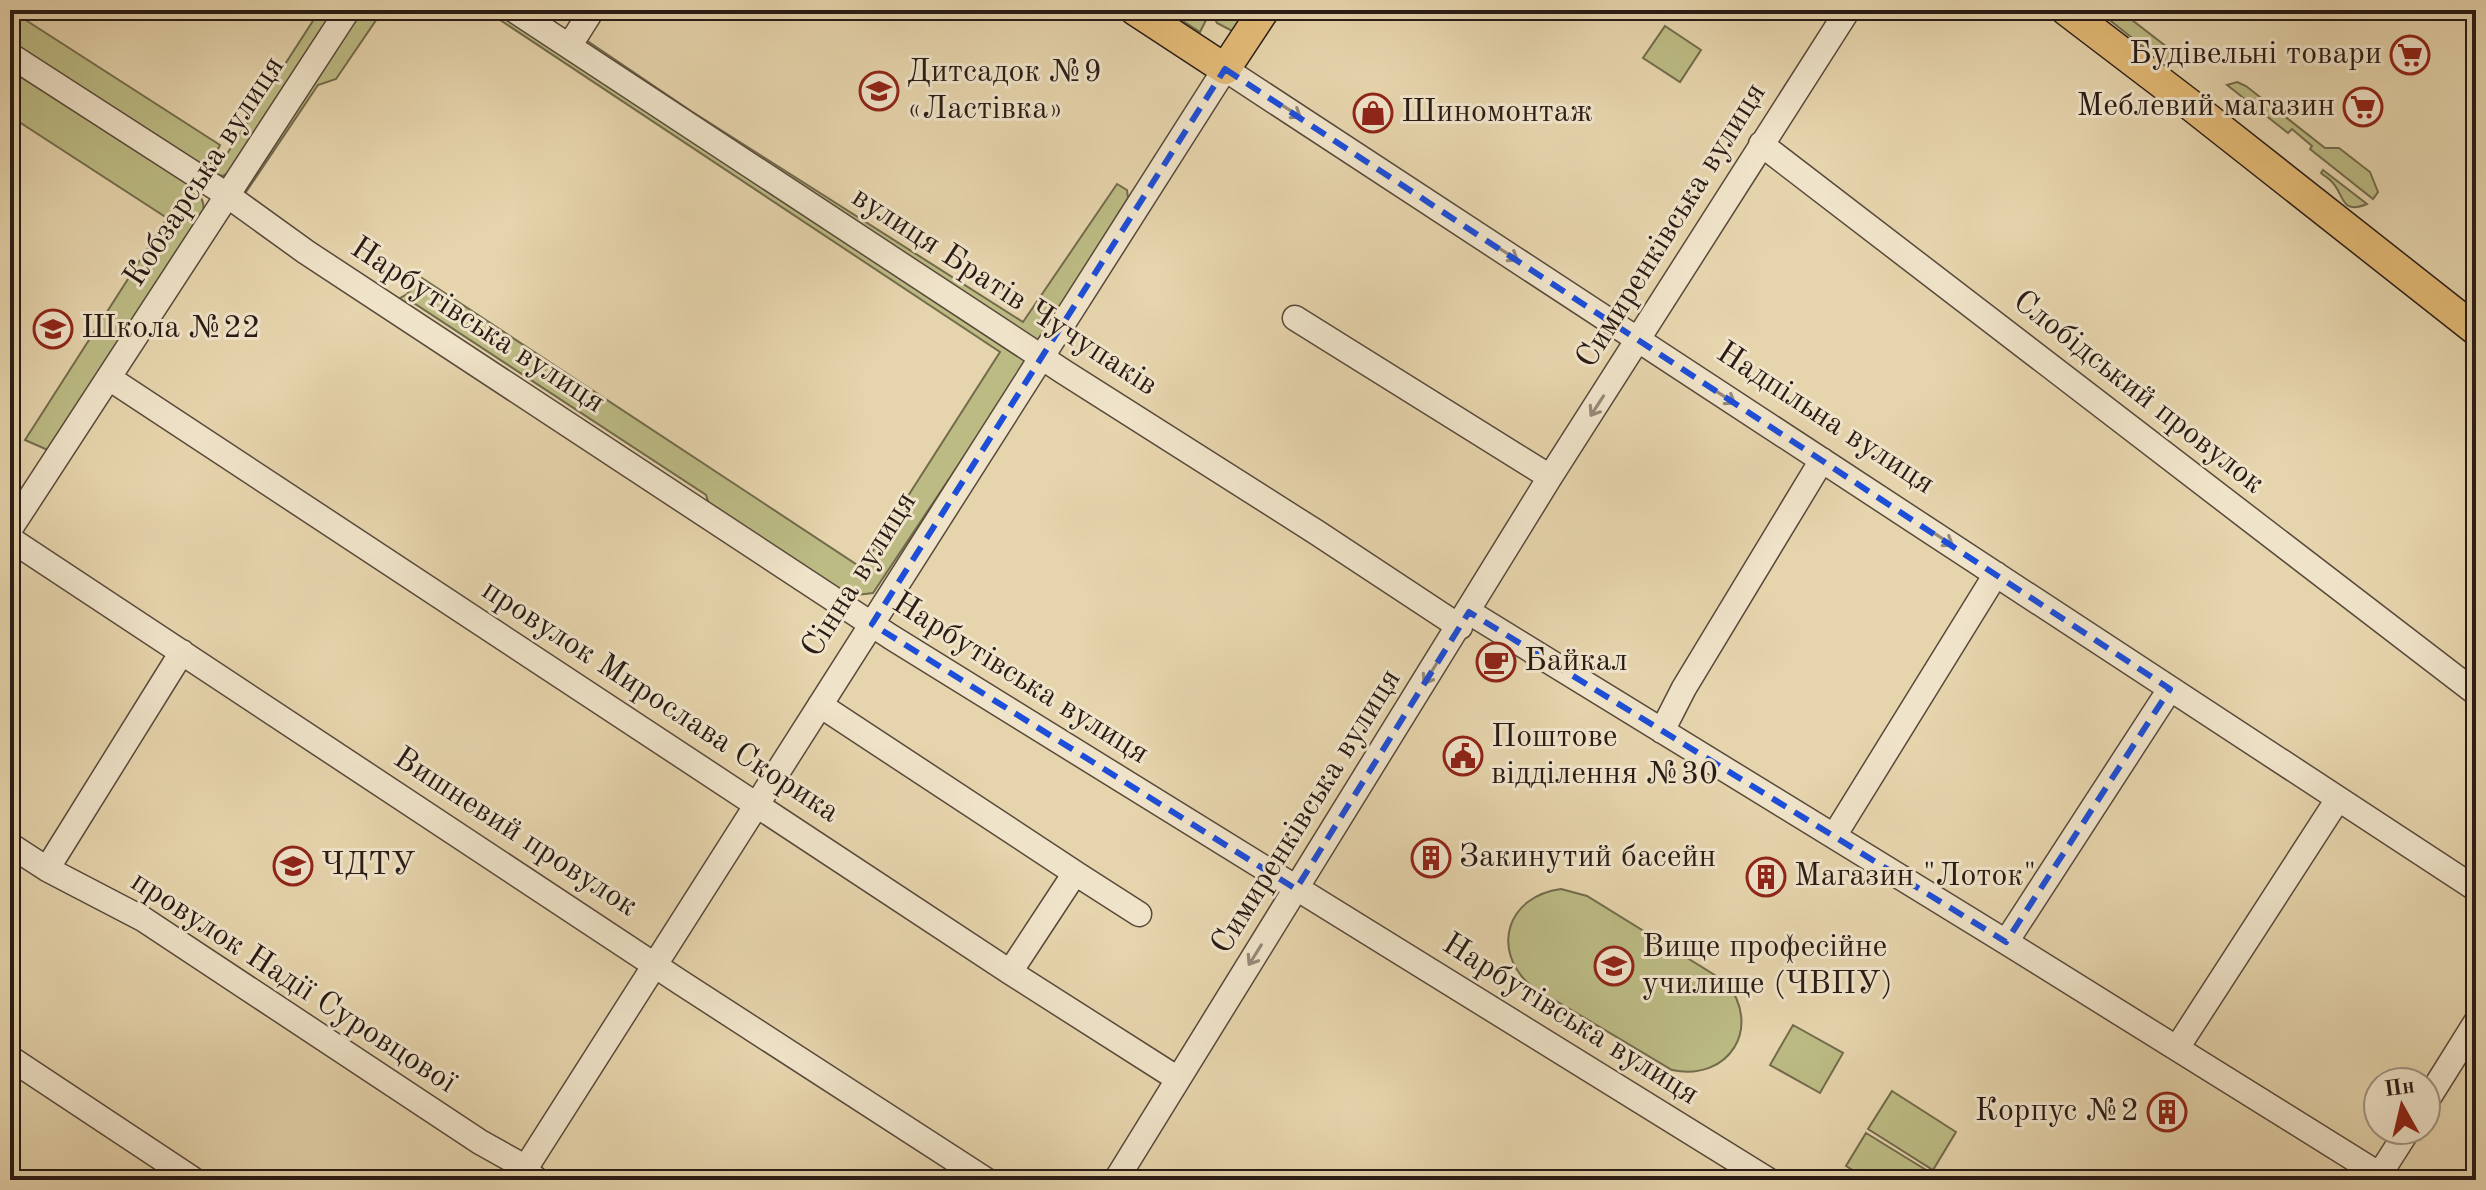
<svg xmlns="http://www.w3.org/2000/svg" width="2486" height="1190" viewBox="0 0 2486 1190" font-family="'Old Standard TT',serif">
	<rect width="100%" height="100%" fill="#e6d4ac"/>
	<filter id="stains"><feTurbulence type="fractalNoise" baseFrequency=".0025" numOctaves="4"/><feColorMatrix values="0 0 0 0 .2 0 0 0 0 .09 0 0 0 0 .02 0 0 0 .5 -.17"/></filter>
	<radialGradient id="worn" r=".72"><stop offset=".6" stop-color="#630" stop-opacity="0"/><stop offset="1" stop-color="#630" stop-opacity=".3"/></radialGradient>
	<path fill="#bcbb84" stroke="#726b4c" stroke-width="2" d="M10,10L220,145L211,163L197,167L10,46Z
		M320,10H336L229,172L223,176L211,173L225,157Z
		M356,10H383L336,79L318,85L246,192L243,187Z
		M485,10H497L1023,355L1025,365L873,593L848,596L710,508L706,495L409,300L402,303L397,300L407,294L422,278L862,568L1000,352Z
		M1166,10H1248L1234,32L1217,23L1214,17L1207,18L1200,32Z
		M2097,10H2119L2189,64H2171L2141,45Z
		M1665,26L1701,50L1680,82L1643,58Z
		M586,40L691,111L1023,322L1117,184L1127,190L1128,198L1041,339L1031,342L581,49Z
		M10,70L191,186C203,197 206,204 202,220L50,451L25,440L167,218L10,116Z
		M2237,82L2246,86L2325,148H2339L2370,172L2378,192L2373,199L2310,149L2312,146L2292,129L2288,133L2227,85Z
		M2323,170L2367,204C2340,215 2345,195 2332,182C2329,178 2324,176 2321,173Z
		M1561,889L1587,896L1726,982C1763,1027 1729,1082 1672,1070L1531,986C1490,950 1507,896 1561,889Z
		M1793,1025L1843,1053L1820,1093L1770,1065Z
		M1892,1091L1956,1132L1933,1170L1868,1129Z
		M1866,1133L1931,1173L1926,1180H1869L1846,1166Z"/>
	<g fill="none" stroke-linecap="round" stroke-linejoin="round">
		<defs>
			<path id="minor" d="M514,10L1064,372L1316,532L1460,627
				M570,45L592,10
				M10,55L227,195L306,252L891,637L1768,1180
				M1761,144L2476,693
				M1295,318L1550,477
				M109,378L1010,972L1178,1079
				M10,529L348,10
				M10,539L680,982L986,1180
				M1469,612L2006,942L2380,1175
				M820,705L1075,873L1010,972
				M1662,731L1684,688L1822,460
				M1834,836L1996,574
				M10,845L47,869L143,919L480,1142L514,1161L537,1180
				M47,869L182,652
				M1075,873L1139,914
				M2006,942L2170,689
				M2177,1048L2338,799
				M10,1058L194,1180
				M2426,1102L2476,1022
				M518,1180L1225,69L2476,889
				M1116,1180L1550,477L1848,10
				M2376,1180L2408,1130"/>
			<path id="major" d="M1135,10L1225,69L1264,10
				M2066,10L2188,103L2476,330"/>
		</defs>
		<use href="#minor" stroke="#58493b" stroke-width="27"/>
		<use href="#major" stroke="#291b15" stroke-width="33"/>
		<use href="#minor" stroke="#efe3c9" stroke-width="24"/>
		<use href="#major" stroke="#e3ba76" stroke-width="30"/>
	</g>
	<defs><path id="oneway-shaft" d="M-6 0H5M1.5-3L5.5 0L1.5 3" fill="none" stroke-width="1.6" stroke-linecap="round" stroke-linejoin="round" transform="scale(2)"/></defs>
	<g stroke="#968978">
		<use href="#oneway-shaft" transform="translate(1291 111) rotate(33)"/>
		<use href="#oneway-shaft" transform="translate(1508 254) rotate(33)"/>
		<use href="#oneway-shaft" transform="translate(1725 397) rotate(33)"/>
		<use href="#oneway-shaft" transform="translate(1597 406) rotate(123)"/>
		<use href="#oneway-shaft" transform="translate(1943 539) rotate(33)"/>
		<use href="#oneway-shaft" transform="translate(1430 674) rotate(122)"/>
		<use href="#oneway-shaft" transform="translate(1255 955) rotate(122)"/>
	</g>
	<path fill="none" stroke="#1d4ed8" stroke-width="6" stroke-dasharray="16 10" stroke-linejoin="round" d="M1225,69L2170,689L2006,942L1469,612L1296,889L872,624Z"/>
	<defs>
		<symbol id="supermarket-ring" viewBox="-11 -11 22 22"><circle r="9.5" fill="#efe3c9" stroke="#8f2418" stroke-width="1.5"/><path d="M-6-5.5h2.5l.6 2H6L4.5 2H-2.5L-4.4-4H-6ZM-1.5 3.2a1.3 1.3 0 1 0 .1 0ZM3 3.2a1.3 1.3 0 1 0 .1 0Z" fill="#8f2418"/></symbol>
		<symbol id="school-ring" viewBox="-11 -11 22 22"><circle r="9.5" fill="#efe3c9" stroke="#8f2418" stroke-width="1.5"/><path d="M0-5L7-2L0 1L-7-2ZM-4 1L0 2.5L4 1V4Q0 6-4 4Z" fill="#8f2418"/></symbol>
		<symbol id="shop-ring" viewBox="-11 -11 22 22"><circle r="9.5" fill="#efe3c9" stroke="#8f2418" stroke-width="1.5"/><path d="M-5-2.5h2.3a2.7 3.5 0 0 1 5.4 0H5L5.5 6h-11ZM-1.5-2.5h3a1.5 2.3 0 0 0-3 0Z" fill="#8f2418"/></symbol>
		<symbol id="cafe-ring" viewBox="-11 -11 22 22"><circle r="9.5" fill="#efe3c9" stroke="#8f2418" stroke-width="1.5"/><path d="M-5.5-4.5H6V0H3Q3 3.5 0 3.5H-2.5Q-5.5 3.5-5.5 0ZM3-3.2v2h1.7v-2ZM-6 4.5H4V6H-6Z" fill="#8f2418"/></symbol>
		<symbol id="civic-ring" viewBox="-11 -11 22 22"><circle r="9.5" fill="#efe3c9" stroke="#8f2418" stroke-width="1.5"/><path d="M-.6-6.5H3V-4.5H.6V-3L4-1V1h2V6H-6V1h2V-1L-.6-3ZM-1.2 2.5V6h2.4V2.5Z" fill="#8f2418"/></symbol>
		<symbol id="building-ring" viewBox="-11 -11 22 22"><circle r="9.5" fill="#efe3c9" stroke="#8f2418" stroke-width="1.5"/><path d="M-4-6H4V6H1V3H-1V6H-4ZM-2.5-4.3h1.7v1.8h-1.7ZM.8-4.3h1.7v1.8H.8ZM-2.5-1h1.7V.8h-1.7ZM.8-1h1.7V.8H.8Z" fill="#8f2418"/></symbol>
		<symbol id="university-ring" viewBox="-11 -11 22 22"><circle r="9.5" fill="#efe3c9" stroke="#8f2418" stroke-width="1.5"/><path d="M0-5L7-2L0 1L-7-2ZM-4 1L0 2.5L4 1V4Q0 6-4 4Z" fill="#8f2418"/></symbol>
	</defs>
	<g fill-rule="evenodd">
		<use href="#supermarket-ring" x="2388" y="33" width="44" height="44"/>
		<use href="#school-ring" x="857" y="69" width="44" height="44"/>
		<use href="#supermarket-ring" x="2341" y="85" width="44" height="44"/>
		<use href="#shop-ring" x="1351" y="91" width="44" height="44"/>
		<use href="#school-ring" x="31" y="307" width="44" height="44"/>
		<use href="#cafe-ring" x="1474" y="640" width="44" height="44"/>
		<use href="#civic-ring" x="1441" y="734" width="44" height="44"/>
		<use href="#building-ring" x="1409" y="836" width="44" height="44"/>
		<use href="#university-ring" x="271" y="844" width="44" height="44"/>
		<use href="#building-ring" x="1744" y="855" width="44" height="44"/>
		<use href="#university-ring" x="1592" y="944" width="44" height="44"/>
		<use href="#building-ring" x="2145" y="1090" width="44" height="44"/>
	</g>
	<g text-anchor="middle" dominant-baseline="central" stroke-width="6" stroke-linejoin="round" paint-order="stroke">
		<g font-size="32" fill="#291b15" stroke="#efe3c9" text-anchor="start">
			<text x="2382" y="55" text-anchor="end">Будівельні товари</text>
			<text x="907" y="73">Дитсадок №9<tspan x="907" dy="37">«Ластівка»</tspan></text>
			<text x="2335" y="107" text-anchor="end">Меблевий магазин</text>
			<text x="1401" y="113">Шиномонтаж</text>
			<text x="81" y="329">Школа №22</text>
			<text x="1524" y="662">Байкал</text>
			<text x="1491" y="738">Поштове<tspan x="1491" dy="37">відділення №30</tspan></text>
			<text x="1459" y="858">Закинутий басейн</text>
			<text x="321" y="866">ЧДТУ</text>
			<text x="1794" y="877">Магазин "Лоток"</text>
			<text x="1642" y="948">Вище професійне<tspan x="1642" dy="37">училище (ЧВПУ)</tspan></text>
			<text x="2139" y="1112" text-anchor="end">Корпус №2</text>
		</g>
		<g font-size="32" fill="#291b15" stroke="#efe3c9">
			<text transform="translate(205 172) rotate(-57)">Кобзарська вулиця</text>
			<text transform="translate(1672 226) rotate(-58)">Симиренківська вулиця</text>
			<text transform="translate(1004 292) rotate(33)">вулиця Братів Чучупаків</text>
			<text transform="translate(477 326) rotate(33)">Нарбутівська вулиця</text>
			<text transform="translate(2138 393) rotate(38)">Слобідський провулок</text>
			<text transform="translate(1825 419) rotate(33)">Надпільна вулиця</text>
			<text transform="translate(860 575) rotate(-58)">Сінна вулиця</text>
			<text transform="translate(1020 679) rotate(32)">Нарбутівська вулиця</text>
			<text transform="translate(660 702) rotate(33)">провулок Мирослава Скорика</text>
			<text transform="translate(1307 812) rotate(-58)">Симиренківська вулиця</text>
			<text transform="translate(515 833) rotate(33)">Вишневий провулок</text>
			<text transform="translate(293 983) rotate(33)">провулок Надії Суровцової</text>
			<text transform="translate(1570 1020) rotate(32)">Нарбутівська вулиця</text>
		</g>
	</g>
	<rect width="2486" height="1190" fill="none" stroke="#e6d4ac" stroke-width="40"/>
	<rect x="12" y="12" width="2462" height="1166" fill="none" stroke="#291b15" stroke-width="4"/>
	<rect x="20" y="20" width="2446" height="1150" fill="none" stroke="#291b15" stroke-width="2"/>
	<g transform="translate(2402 1106) rotate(352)"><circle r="38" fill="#efe3c9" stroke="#a09381" stroke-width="2"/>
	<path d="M0-6L14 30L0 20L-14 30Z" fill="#8f2418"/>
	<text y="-12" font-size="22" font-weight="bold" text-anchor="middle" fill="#291b15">Пн</text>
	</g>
	<rect width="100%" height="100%" filter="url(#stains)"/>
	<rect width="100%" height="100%" fill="url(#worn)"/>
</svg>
